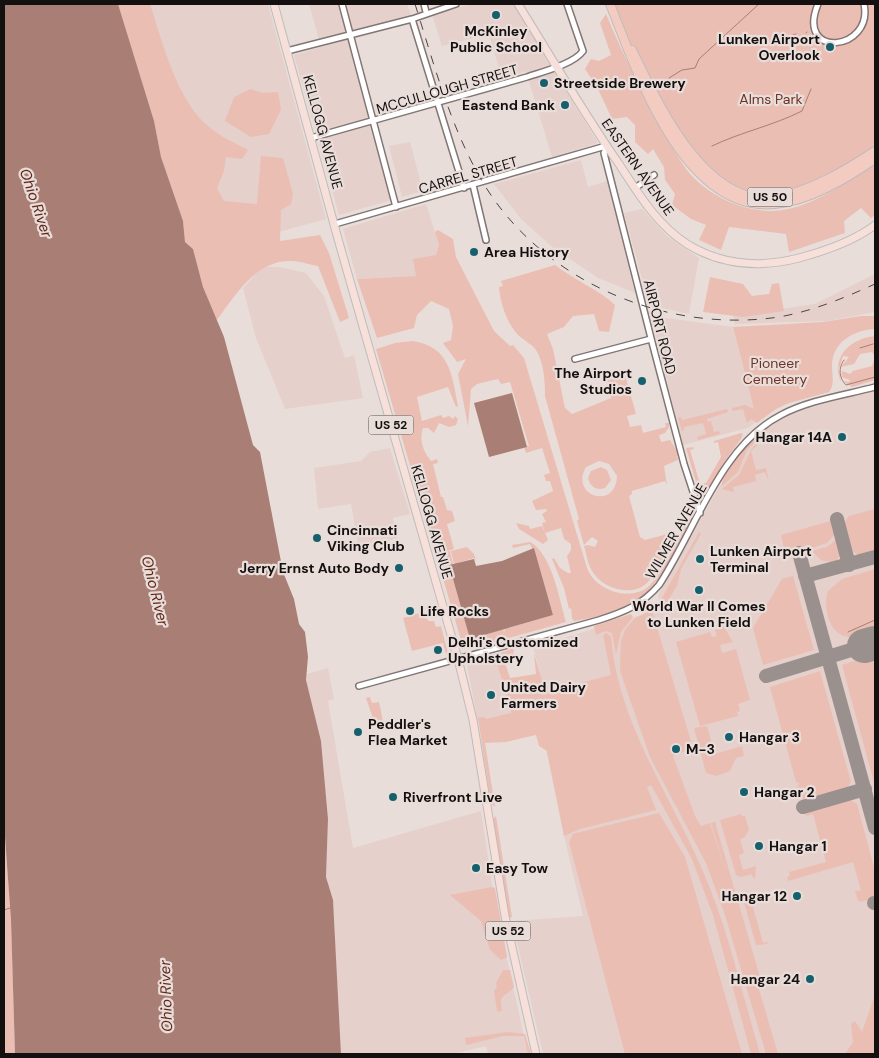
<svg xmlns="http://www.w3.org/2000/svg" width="879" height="1058" viewBox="0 0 879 1058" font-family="'DM Sans',sans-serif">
	<rect width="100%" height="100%" fill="#e9ddda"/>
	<path fill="#e5d0cb" d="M118,4H268L326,219L194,255L161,157Z
		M309,4H407L411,15L319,40Z
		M472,4H513L598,143L552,157L526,71L502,79L489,34L442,46L432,14Z
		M348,39L392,200L339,215L294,55Z
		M410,142L423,191L402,197L389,146Z
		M581,160L588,187L607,181L635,293L598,278L551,246L521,219L494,184Z
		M426,204L439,245L436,255L417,276L357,279L343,229Z
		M642,209L667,236L699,258L689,314L649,305L624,213Z
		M262,267H279L306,273L324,296L345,358L354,355L363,398L285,409L256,338L243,288Z
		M875,274V312L827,321L735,324L733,316L815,304Z
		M651,316L733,327L757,421L748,428L683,445Z
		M875,390V1054H543L512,921L583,916L564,836L541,725L554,721L533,647L651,612L659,604L658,595L731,466L753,439L771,424L796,412Z
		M390,448L410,514L393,518L398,538L359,549L351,504L318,509L314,468L361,461L370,452Z
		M496,655L511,716L478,722L467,665Z
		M328,668L334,699L328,701L353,848L481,811L496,910L528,1054H488L486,1046L453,1054H341L333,900L326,877L328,819L321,741L306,680L307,674Z"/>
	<path fill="#ebbeb3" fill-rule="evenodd" d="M118,4H150C162,41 177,101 208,126C219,136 235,143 248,150L242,159L226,157L224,171L217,188L224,201L257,204L261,156L283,158L293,194L291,204L281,210L280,241L320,235L329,253L349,318L340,322L318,266C310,265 300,261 292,261C256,259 235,296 216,321L203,287L193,249L185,242L183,221L161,157L154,121Z
		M610,4H875V151L848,168L775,197L731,190L690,151L637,61Z
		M606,14C623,54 641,92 663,130C671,145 680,162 691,175C712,197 742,211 772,211C809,210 845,183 875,164V215L871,218L861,208L844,221L845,233L789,252L786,234L729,227L721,250L699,240L706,225L691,219L672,205L675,194L665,180L664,167L653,149L648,154L635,142V125L627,117L612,119L597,87L585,69L591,59L599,61L611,55L600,23Z
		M250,89L263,93L278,92L281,110L269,134L251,137L225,121L234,97Z
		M438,230L453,239L456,257L494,331L510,346L513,345L524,358L587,568C592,580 600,586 612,591C623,595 640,595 649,586C663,573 679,537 689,519L692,521C656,584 652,609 574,621L572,618L571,608L569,609L564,588L552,559L554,558L560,568L568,573H571L567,556L571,550V544L564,539L561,528L545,533L542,523L546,522L542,514L547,511L546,509L536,510L532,501L553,491L550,481H546L544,475L550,473L542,448L526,453L524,447L529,446L510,382L501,384L498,379L477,384L471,389L468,426L458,374L466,359L457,362L443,343L451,340L453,326L449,309L431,301L417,315L414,328L377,338L357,279L416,276L413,259L436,255L439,245L435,232Z
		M555,265C574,280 598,289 615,305L609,332L599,331L594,314L573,316L564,327L547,334L553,349L565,408L572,414L611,398L607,380L625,375L636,414L627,416L630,427L641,425L643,433L666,427L665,423H669V427L665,433L659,435L661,442L670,440L679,454L677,456L678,460L664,466L667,485L665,481L632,491V494L629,496L640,537L645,540L671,533L673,541C665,554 658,572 647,583C633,597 605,589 595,575C588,568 587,555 584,546L588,545L595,547L598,541L592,537L584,545L577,521L579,519L545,396C545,381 544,363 536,350C532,344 523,340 518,335C507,323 500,303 499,287L503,286L501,281ZM599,461L609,464L617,476C616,511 569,496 586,467Z
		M710,277L743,284L752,296L769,294L772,284L779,283L784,311L743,317L703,312Z
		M861,316H875V329C854,330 832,342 832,366C832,375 835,385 829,392L789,403L776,409L757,423L751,419L747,423L743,409L733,411L732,408L745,405L754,409L733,327L823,322Z
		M875,336V357L872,352L860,354L854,364L841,367L849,357L843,356L839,369L841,382C830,355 853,338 875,336Z
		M412,341C450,346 452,375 458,406L456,407L448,387L417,397L422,421L441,415L443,418L449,416L453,419L455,416L458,419L456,425L449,427L439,423L434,433L428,428H423C419,441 423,451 431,461L437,459L438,463L433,464L441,497H443L447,510L452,511L455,521L447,524L454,549L441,553L450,551L453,564L449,566L469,635L466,642L472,644L473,638L503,629L504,633L505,629L553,615L534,548L532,549L530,544L513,548L512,545L530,542C552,554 559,598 566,622L469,649L463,647L376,349L395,343Z
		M875,357V380L852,387L843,381L849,382L850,380L842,377V371L850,374L853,371L872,366Z
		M727,409L728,412L707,419L708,422L711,421L714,432L719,431L720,434L698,440L697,437L706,434L703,423L684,427V431H682L678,418L681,417L682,420Z
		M775,422L747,450L738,472L722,486C722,465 759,432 775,422Z
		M779,424L751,451L756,470L766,468L769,482L765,472L755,475L756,481L733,487L734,492L722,489L739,475L752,448Z
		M741,433L743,434L741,439L724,462L706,494L704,495L699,492L686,448L693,447L694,449L690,450L700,484L706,483L721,457L718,442L714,443V441Z
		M601,467L607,470L611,480L605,488C597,491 590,487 588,478L591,471Z
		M875,509V551L861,556L851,551L844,523L849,516Z
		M831,521L835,534L827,543L812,548L808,545L785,552L781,535Z
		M516,523L529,526L530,529L542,526L548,540L543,544L519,529Z
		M699,532L701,534L681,569L677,586L661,612L659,603Z
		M837,539L841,553L835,563L821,560L812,551L827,547Z
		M467,547L474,554L476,561L474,558L454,564L451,551Z
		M875,569V631C867,634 857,638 848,637C828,634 823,606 828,591L842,579Z
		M793,576L814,650L763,665L753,628L782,579Z
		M649,611L653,614L693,748L673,756L695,816L701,826L710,823L727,876L711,823L715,822L760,977L756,979L778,1054H766L725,915L706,863L650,757L620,671L621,641L625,630L634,619Z
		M420,613L429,621H434L436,627L441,626L448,653L446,654L443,643L412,651L403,618Z
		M631,614L633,617L621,632L616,654L612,633L605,631L596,635L594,626Z
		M724,627L733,642L720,645L722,653L736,649L750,700L738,704L740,711L737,712L738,716L700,726L676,642L710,632L712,637L717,636L715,630Z
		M607,633L611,637C618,722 669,793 702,869C728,928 742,993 760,1054H751L713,915L702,886L692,859L651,785L647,787L656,810L580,829L564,836L547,751L539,746L536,735L506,742L485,743L495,807L491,804L478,718L484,717L486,719L511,713L495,655L514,648L513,658L504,660L510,678L536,674L534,654L546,692L611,675L603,635Z
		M875,654V786L842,665Z
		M820,671L851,782L846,789L802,801L800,794L802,792H799L797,785L800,784L796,782L770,687Z
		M370,697L372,703L379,702L384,726L376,727L366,698Z
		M707,726L713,748L706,751L713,749L715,754L742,746L744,756L736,758L730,771L716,776L706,773L694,728Z
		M849,799L857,804L875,871V898L860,902L858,901L855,891L861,890L853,862L788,881L787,877L790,876L789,872L826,862L813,814L806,816L805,812Z
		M659,813L685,857L742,1054H625L569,842L573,834L580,832Z
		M741,814L742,816H745L749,830L744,838L740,839L744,853L739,855L743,870L756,866L755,878H753L752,874L741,877L736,875L720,820Z
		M496,816L512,917L509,918L493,819Z
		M4,823L11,920L15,1054H4Z
		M492,887L495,888L507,957L501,960L490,950L481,921L450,895Z
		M750,896L763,943L768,942L767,944L756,945L743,899Z
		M503,970H510L514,987C506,998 498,992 502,1010L499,1012L497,1011L494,990L497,988L496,983Z
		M875,995V1054H845L853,1042L851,1024L855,1021L862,1032Z
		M508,1032L525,1034L531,1054H528L524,1036H503L466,1045L465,1038Z"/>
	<path fill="#a97e74" d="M4,4H118L154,121L161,157L183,221L185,242L193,249L203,287L224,337L253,445L260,452L283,572L294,599L299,624L305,632L308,657L306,680L321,741L328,819L326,877L333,900L341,1054H15L11,920L4,823Z
		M512,393L527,447L489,457L474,403Z
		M534,548L553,615L470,639L449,565L474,559L476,566L502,561Z"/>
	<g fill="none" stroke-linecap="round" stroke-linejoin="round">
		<path stroke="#a97e74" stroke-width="1" d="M806,33L807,32
			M790,36L796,34
			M669,78L682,70L695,68L699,59L759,4
			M712,146C741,132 772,126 802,111L811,89
			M860,348L873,344
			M844,360C838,368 839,378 846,385L875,377
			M848,632L875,620
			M4,910L10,908"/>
		<path stroke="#9a918f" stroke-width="14" d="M837,519L849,565
			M799,553L875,828
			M805,576L875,557
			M766,676L864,646
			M803,807L865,789
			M874,903H875"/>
		<path stroke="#9a918f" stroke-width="34" d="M864,646L875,643"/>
		<defs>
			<path id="minor" d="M342,4L396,207
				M424,4L426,12
				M818,4C795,60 874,51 864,4
				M412,19L464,188
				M287,51L412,19L456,4
				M311,138L527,77C542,72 574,64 583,51L567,4
				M607,146L604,153L653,346L684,464L700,513
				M473,185L486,240
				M635,188L654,175
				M335,224L606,146
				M575,359L651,339
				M359,686L599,620C624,612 642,605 659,585C695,531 720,446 781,415C809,400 845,395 875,387"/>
			<path id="major" d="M274,4L338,239L458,659L473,720L505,916L536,1054
				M518,4C551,57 583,112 619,164C638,193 657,225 687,244C721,265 760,268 799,258C825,251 854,241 875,225"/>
			<path id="highway" d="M610,4C637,71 683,213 775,204C810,201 847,178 875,159
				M632,50C657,101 705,209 776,197C811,191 846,170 875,151"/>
		</defs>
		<use href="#minor" stroke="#817674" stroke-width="8"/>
		<use href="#major" stroke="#bdbcbc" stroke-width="9"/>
		<use href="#highway" stroke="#bdbcbc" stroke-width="10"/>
		<use href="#minor" stroke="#fff" stroke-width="5"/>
		<use href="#major" stroke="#f8e0da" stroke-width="7"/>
		<use href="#highway" stroke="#f4cbc1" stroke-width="8"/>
		<path stroke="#4b4544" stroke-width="1" stroke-dasharray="9 9" stroke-linecap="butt" d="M415,4C434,64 450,126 482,181C541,281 665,334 779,317C813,311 844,298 875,284"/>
	</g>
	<g fill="#16606e" stroke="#e9ddda" stroke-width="2">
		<circle cx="496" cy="15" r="5"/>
		<circle cx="830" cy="47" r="5"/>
		<circle cx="544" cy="83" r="5"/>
		<circle cx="565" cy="105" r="5"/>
		<circle cx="474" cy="252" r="5"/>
		<circle cx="642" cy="381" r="5"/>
		<circle cx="842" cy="437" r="5"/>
		<circle cx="317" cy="538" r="5"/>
		<circle cx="700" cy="559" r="5"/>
		<circle cx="399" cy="568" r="5"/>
		<circle cx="699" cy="590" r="5"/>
		<circle cx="410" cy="611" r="5"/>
		<circle cx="438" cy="650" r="5"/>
		<circle cx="491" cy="695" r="5"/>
		<circle cx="358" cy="732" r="5"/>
		<circle cx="729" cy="737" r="5"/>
		<circle cx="676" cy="749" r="5"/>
		<circle cx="744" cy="792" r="5"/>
		<circle cx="393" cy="797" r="5"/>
		<circle cx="759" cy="846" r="5"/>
		<circle cx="476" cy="868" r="5"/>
		<circle cx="797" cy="896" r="5"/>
		<circle cx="810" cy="979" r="5"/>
	</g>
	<g text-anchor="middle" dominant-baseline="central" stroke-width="4.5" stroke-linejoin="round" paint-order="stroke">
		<g fill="#e9ddda" stroke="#544e4c" stroke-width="1">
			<rect x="747.5" y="187.5" width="45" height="19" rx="4"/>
			<rect x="368.5" y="415.5" width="45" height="19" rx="4"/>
			<rect x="485.5" y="921.5" width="45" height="19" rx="4"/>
		</g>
		<g font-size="12" font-weight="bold" fill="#14100f">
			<text x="770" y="197">US 50</text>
			<text x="391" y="425">US 52</text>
			<text x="508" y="931">US 52</text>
		</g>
		<g font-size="14" font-weight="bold" fill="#14100f" stroke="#e9ddda" text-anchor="start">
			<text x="496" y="31" text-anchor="middle">McKinley<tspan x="496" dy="16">Public School</tspan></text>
			<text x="820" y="39" text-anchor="end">Lunken Airport<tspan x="820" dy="16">Overlook</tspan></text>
			<text x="554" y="83">Streetside Brewery</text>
			<text x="555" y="105" text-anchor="end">Eastend Bank</text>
			<text x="484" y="252">Area History</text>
			<text x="632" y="373" text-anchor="end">The Airport<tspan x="632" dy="16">Studios</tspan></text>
			<text x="832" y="437" text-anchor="end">Hangar 14A</text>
			<text x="327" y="530">Cincinnati<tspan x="327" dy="16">Viking Club</tspan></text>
			<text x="710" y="551">Lunken Airport<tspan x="710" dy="16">Terminal</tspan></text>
			<text x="389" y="568" text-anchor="end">Jerry Ernst Auto Body</text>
			<text x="699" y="606" text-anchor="middle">World War II Comes<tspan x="699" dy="16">to Lunken Field</tspan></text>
			<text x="420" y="611">Life Rocks</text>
			<text x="448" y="642">Delhi's Customized<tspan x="448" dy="16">Upholstery</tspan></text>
			<text x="501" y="687">United Dairy<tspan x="501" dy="16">Farmers</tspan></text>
			<text x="368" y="724">Peddler's<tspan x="368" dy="16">Flea Market</tspan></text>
			<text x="739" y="737">Hangar 3</text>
			<text x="686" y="749">M-3</text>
			<text x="754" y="792">Hangar 2</text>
			<text x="403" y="797">Riverfront Live</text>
			<text x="769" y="846">Hangar 1</text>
			<text x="486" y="868">Easy Tow</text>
			<text x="787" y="896" text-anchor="end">Hangar 12</text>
			<text x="800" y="979" text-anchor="end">Hangar 24</text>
		</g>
		<g font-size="14" fill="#14100f" stroke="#e9ddda">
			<text transform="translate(447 89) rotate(-16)">MCCULLOUGH STREET</text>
			<text transform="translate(323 132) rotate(75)">KELLOGG AVENUE</text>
			<text transform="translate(638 167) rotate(55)">EASTERN AVENUE</text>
			<text transform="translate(468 175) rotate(-16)">CARREL STREET</text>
			<text transform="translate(660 327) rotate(76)">AIRPORT ROAD</text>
			<text transform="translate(432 522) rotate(74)">KELLOGG AVENUE</text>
			<text transform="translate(676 531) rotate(-60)">WILMER AVENUE</text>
		</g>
		<g font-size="14" fill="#6d3326" stroke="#e9ddda">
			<text x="771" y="99">Alms Park</text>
			<text x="775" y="363">Pioneer<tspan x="775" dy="16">Cemetery</tspan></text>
		</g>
		<g font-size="15" font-style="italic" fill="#60281b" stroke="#e9ddda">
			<text transform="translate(36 203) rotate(71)">Ohio River</text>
			<text transform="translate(155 591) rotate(76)">Ohio River</text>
			<text transform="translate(166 996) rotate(-92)">Ohio River</text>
		</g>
	</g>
	<rect width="879" height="1058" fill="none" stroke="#14100f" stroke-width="10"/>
</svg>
